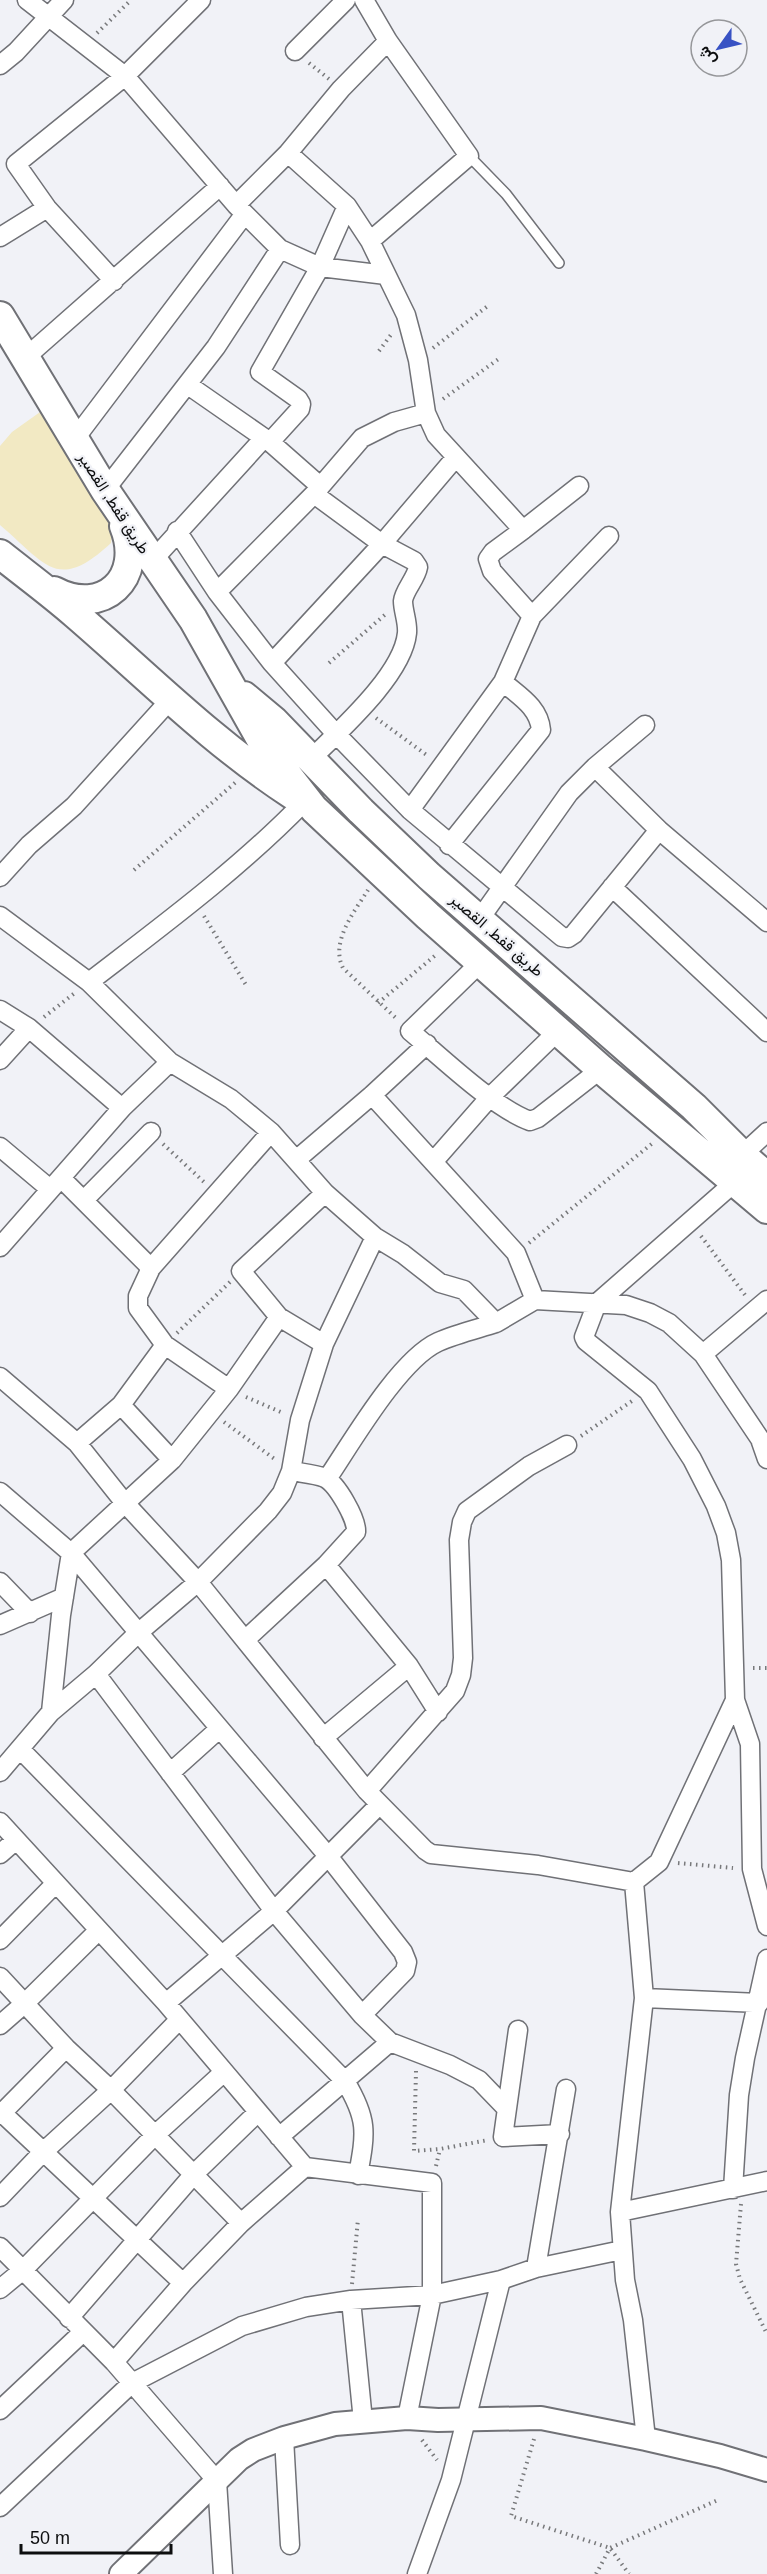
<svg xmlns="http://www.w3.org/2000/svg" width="767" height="2574" viewBox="0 0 767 2574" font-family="Arial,Vazirmatn,sans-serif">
	<rect width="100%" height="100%" fill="#f1f2f7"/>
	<path fill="#f2e9c3" d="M50,405L115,514L111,543C57,593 46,564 0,525V446L12,432Z"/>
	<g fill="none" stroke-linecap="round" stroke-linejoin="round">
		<defs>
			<path id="service" d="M469,156L506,194L559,263"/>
			<path id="minor" d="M27,0L125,76L236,205L280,249L320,267L386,275
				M364,0L388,41L469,156L370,241
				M295,51L346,0
				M0,65L16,52L64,0
				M288,153L347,206L370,241L406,315L418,360L426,413L436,435L523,530L493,552L488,559L492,571L532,616
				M236,205L288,153L341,89L388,41
				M0,237L47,208
				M114,281L47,208L16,164L125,76L201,0
				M25,358L220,186
				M188,385L270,442L320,486
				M74,440L244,215
				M270,442L300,409L301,404L298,399L260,372L320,267L347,206
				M105,490L216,347L280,249
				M523,530L579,486
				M177,531L217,592L272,663L336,734L410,810L562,937L568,938L574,934L659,830
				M152,561L264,438
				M217,592L314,494L362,438L394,422L426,413
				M272,663L382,544L456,457
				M310,760C339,731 403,675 407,633C408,622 403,611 403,601C404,590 416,579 418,567L414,561L382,544L314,494
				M595,767L659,830L767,922
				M410,810L503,682L532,616L609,536
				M449,845L541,730C539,707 519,696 503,682
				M0,877L29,845L74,806L170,700
				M612,887L767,1032
				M0,916L89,982L170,1062L231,1099L271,1132L325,1193L375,1237L403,1254L440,1283L464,1290L496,1323L535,1300L626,1305L650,1313L669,1323L703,1354L760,1439L767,1459
				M479,920L569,793L595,767L645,725
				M481,962L410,1031C441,1057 494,1108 530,1121L538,1118L601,1069
				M89,982C163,925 239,869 304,802
				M0,1010L29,1028L122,1108
				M0,1060L29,1028
				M372,1095L516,1253L535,1300
				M0,1147L50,1189
				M742,1155L767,1132
				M296,1160L372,1095L427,1044
				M433,1162L490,1097L559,1030
				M61,1178L151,1268
				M735,1182L597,1303L584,1337L586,1341L648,1391L692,1459L716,1506L726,1533L731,1560L735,1700L750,1744L752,1869L767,1926
				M85,1199L151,1132
				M0,1247L122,1108L170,1062
				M324,1344L279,1317L241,1271L325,1193
				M703,1354L767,1300
				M0,1377L77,1443L124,1502L198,1582L367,1791L425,1850L431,1854L538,1865L634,1882L659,1862L735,1700
				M229,1389L165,1345L138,1308V1296L151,1268L271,1132
				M121,1405L172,1460
				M77,1443L121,1405L165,1345
				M327,1479C352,1442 399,1360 438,1342C456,1334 477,1329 496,1323
				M0,1492L71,1553L328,1856L403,1952L407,1962L405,1971L362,2015
				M326,1565L409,1666L438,1712
				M0,1582L30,1613
				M0,1625L64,1597
				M245,1640L326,1565L356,1532C357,1519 337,1484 325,1478C316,1474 302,1473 291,1471
				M96,1674L274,1911L362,2015L390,2042L450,2065L479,2080L507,2109
				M51,1712L61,1615L71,1553L172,1460L229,1389L279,1317
				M323,1738L409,1666
				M20,1749L345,2081C368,2119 366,2132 358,2175
				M0,1772L51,1712L96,1674L138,1633L198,1582L268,1511L282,1493L291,1471L300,1420L324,1344L375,1237
				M170,1773L219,1729
				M367,1791L455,1691L461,1675L463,1658L459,1540L462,1522L467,1511L529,1466L567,1445
				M0,1822L166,2003L305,2167L241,2223L183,2283L114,2362
				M0,1854L16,1840
				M634,1882L644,1998L620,2212L625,2280L633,2320L646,2439
				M0,1940L55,1884
				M0,1977L66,2048L111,2090L241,2223
				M644,1998L759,2003
				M166,2003L274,1911L379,1805
				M0,2025L24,2004L99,1930
				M518,2030L503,2137L560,2134
				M0,2111L183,2283
				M0,2115L66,2048
				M279,2137L390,2042
				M305,2167L432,2183V2295L407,2418
				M733,2189L739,2095L745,2058L767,1959
				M0,2197L42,2153L111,2090L179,2020
				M620,2212L767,2181
				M0,2247L114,2362L217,2481L223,2574
				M536,2268L566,2089
				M0,2289L23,2270L155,2135L224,2072
				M351,2300L363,2421
				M69,2318L194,2174L258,2112
				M0,2410L83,2332
				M284,2438L290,2545
				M0,2507L132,2383L242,2326L306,2307L351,2300L432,2295L501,2280L536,2268L622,2250
				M417,2574L451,2480L501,2280"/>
			<path id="tertiary" d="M121,2574L239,2459L253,2450L284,2438L335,2424L407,2418L438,2420L541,2418L646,2439L720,2456L767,2470"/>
			<path id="primary" d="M0,316L105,490L193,619L264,745L314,809L428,916L601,1069L767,1209
				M0,554C25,574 51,593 75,614C147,676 213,743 293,795
				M54,591C103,617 145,578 124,526
				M244,696L274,721L361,811L429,876L694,1107L742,1155L767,1177"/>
		</defs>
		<use href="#service" stroke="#707176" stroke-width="12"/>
		<use href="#minor" stroke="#707176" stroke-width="21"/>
		<use href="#tertiary" stroke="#707176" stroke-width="26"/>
		<use href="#primary" stroke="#707176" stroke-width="32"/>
		<path stroke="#78797b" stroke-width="4" stroke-dasharray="1.5 4.5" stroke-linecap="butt" d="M97,33L131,0
			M309,63L329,79
			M433,348L489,305
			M379,351L393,332
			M443,399L500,358
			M329,663L387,613
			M376,718L428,756
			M134,870L236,782
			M368,890C354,912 330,942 343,968L398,1020
			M204,916L246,985
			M378,1003L437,954
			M44,1017L76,992
			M163,1144L204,1182
			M701,1236L745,1295
			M529,1243L654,1142
			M177,1333L230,1282
			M246,1397L283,1413
			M224,1422L276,1460
			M581,1436L632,1401
			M753,1668H767
			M678,1863L733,1868
			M416,2071L414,2151L440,2149L488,2140
			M436,2166L440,2149
			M741,2204L736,2264L740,2279L767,2334
			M352,2284L358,2219
			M534,2439L511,2516L610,2548L629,2574
			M422,2440L437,2460
			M596,2574L610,2548L718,2500"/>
		<use href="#service" stroke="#fff" stroke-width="9"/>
		<use href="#minor" stroke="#fff" stroke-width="18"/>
		<use href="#tertiary" stroke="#fff" stroke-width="22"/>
		<use href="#primary" stroke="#fff" stroke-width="28"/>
	</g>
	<g text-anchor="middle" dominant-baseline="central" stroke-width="4.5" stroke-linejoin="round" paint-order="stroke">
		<g font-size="16" fill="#0d0e0f" stroke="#f1f2f7">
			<text transform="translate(114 503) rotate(57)">طريق قفط, القصير</text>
			<text transform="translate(497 935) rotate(41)">طريق قفط, القصير</text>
		</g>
	</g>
	<g transform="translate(719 48) rotate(236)"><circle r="28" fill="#f1f2f7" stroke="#96979a" stroke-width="1.5"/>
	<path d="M0-4.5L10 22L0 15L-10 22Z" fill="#3852c4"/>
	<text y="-9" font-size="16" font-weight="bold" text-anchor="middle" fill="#0d0e0f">ش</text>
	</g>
	<path d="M21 2544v9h150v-9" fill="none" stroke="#0d0e0f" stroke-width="3"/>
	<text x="30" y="2544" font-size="18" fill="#0d0e0f" stroke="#f1f2f7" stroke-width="4.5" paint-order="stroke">50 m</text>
</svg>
